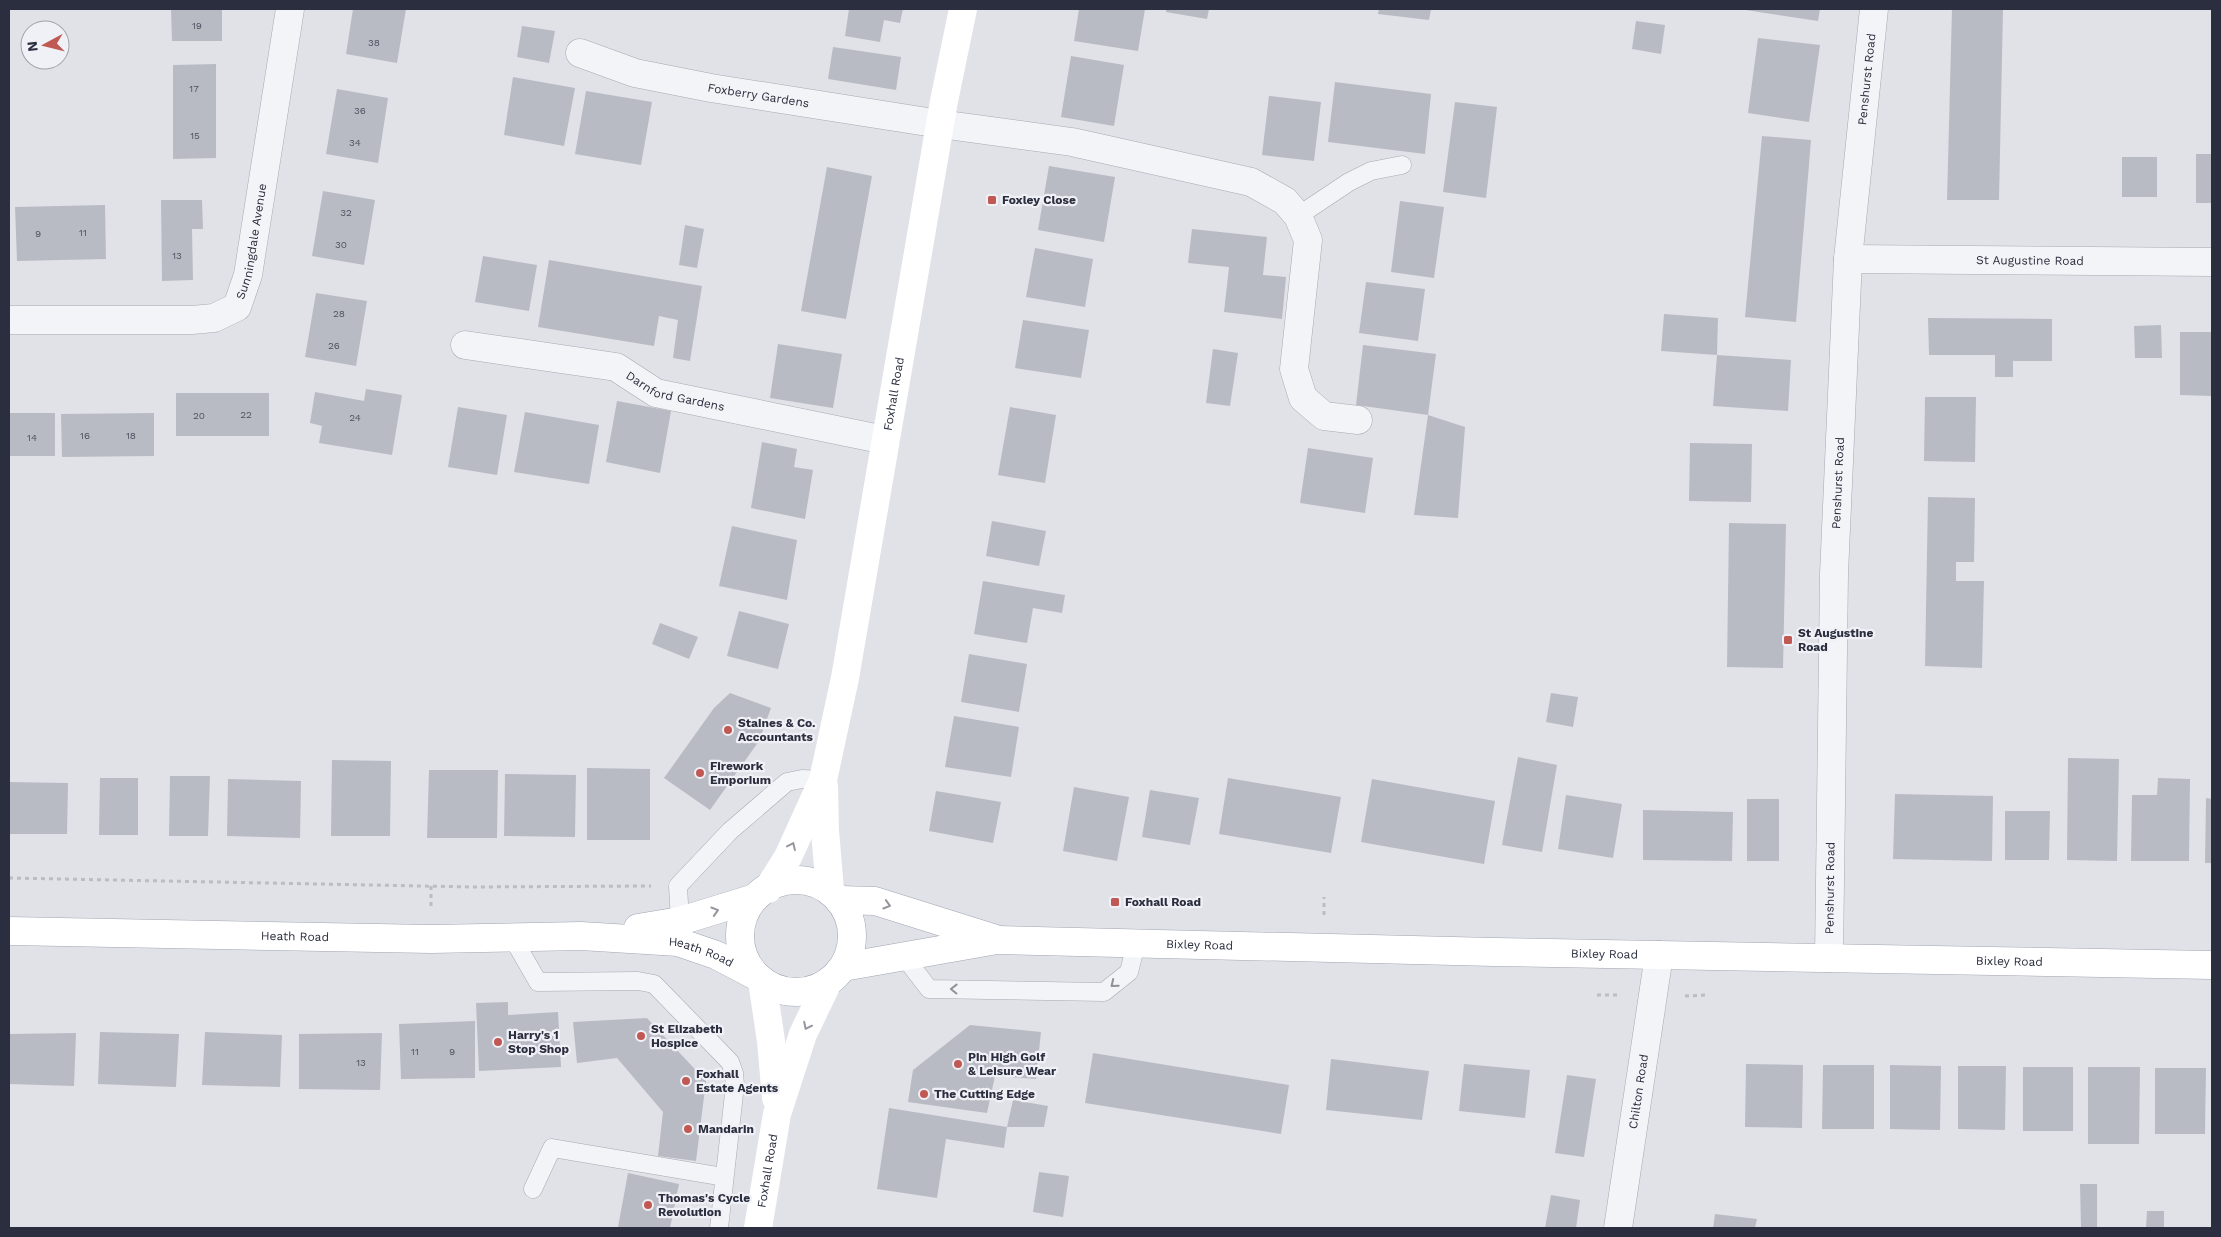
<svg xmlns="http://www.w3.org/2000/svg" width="2221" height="1237" viewBox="0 0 2221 1237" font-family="'Work Sans',sans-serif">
	<rect width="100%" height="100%" fill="#e1e2e8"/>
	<path fill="#b9bbc4" d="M171,9H222V41H172Z
		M353,9H406L397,63L346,54Z
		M849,9H903L900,23L884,20L880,42L845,36Z
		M1079,9H1145L1138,51L1074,41Z
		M1166,9H1209L1207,19L1166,12Z
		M1379,9H1431L1429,20L1378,14Z
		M1739,9H1820L1818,21Z
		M1952,9H2003L1999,200H1947Z
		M1636,21L1665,25L1661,54L1632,49Z
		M522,26L555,31L549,63L517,57Z
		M1758,38L1820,45L1809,122L1748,113Z
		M833,47L901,57L896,90L828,79Z
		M1071,56L1124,65L1114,126L1061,117Z
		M216,64V158L173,159V65Z
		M513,77L575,88L564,146L504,135Z
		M1335,82L1431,94L1425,154L1328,142Z
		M337,89L388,98L378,163L326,154Z
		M586,91L652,102L641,165L575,154Z
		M1269,96L1321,102L1314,161L1262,155Z
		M1455,102L1497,107L1486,198L1443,192Z
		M1762,136L1811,140L1796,322L1745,317Z
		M2196,154H2212V203H2196Z
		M2122,157H2157V197H2122Z
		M1049,166L1115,177L1104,242L1038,230Z
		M827,167L872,176L846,319L801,311Z
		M323,191L375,200L364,265L312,256Z
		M161,200H202L203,229H192L193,280L162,281Z
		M1400,201L1444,207L1434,278L1391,272Z
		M105,205L106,259L17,261L15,207Z
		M685,225L704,229L697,268L679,265Z
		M1192,229L1267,237L1263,275L1286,277L1282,319L1224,312L1229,267L1188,263Z
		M1035,248L1093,259L1085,307L1026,297Z
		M483,256L537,265L529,311L475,302Z
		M549,260L702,286L690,361L673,358L678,320L659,316L654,346L538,327Z
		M1366,282L1425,289L1418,341L1359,333Z
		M316,293L367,301L356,366L305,357Z
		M1664,314L1718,318L1717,355L1791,360L1788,411L1713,406L1717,355L1661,351Z
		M1928,318L2052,319V361H2013V377H1995V355H1929Z
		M1023,320L1089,330L1081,378L1015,368Z
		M2161,325L2162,358H2135L2134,326Z
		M2180,332H2212V396L2180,395Z
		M778,344L842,354L833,408L770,398Z
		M1363,345L1436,354L1428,415L1465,427L1458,518L1414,515L1428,415L1356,405Z
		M1213,349L1238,353L1230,406L1206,403Z
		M366,389L402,395L392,455L319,443L322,426L310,423L315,392L364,401Z
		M176,393H269V436H176Z
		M1925,397H1976L1975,462L1924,461Z
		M617,401L671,411L660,473L606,462Z
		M458,407L507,415L497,475L448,467Z
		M1010,407L1056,415L1045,483L998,475Z
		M525,412L599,425L589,484L514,472Z
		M9,413H55V456H9Z
		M154,413V456L62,457L61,414Z
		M762,442L797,449L794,467L813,470L805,519L751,508Z
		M1690,443L1752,444L1751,502L1689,501Z
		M1308,448L1373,458L1365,513L1300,503Z
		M1928,497L1975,498L1974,562H1956V581H1984L1982,668L1925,666Z
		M992,521L1046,531L1039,566L986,556Z
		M1729,523L1786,524L1783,668L1727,667Z
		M732,526L797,540L787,600L719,586Z
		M983,581L1065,595L1062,613L1033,608L1027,643L974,634Z
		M739,611L789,624L778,669L727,656Z
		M660,623L698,637L689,659L652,644Z
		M969,654L1027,664L1019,712L961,702Z
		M730,693L771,708L759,741L710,810L664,778L714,708Z
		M1551,693L1578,697L1573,727L1546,722Z
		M954,716L1019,727L1011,777L945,767Z
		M1518,757L1557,765L1542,852L1502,845Z
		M2068,758L2119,759L2117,861L2067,860Z
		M332,760L391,761L390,836H331Z
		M587,768L650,769V840H587Z
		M429,770H498L497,838H427Z
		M505,774L576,775L575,837L504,836Z
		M170,776H210L208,836H169Z
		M100,778H138V835H99Z
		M1228,778L1341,797L1331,853L1219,834Z
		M2158,778L2190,779L2189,861H2131L2132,795H2157Z
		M228,779L301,781L300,838L227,836Z
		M1372,779L1495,801L1484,864L1361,842Z
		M9,782L68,783L67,834H9Z
		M1074,787L1129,797L1117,861L1063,851Z
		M1150,790L1199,798L1190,845L1142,837Z
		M936,791L1001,802L993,843L929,831Z
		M1895,794L1993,796L1992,861L1893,859Z
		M1566,795L1622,804L1613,858L1558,849Z
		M2206,798L2212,799V863H2205Z
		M1747,799H1779V861H1747Z
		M1643,810L1733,812L1732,861L1643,860Z
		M2005,811H2050L2049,860H2005Z
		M508,1002V1015L558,1012L561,1067L479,1071L476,1003Z
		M647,1018L706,1081L696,1161L658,1156L663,1112L617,1058L577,1063L573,1022Z
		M475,1021V1078L401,1079L399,1024Z
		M970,1025L1041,1032L1036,1079L995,1076L987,1113L908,1102L913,1070Z
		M100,1032L179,1034L176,1087L98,1084Z
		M205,1032L282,1035L280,1087L202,1085Z
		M76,1033L74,1086L9,1084V1034Z
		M382,1033L380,1090L299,1089V1034Z
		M1093,1053L1289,1085L1281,1134L1085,1103Z
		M1331,1059L1429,1071L1422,1120L1326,1110Z
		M1464,1064L1530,1070L1525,1118L1459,1111Z
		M1746,1064L1803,1065L1802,1128L1745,1127Z
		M1823,1065H1874V1129H1822Z
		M1890,1065L1941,1066L1940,1130L1890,1129Z
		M1958,1066H2006L2005,1130L1958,1129Z
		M2023,1067H2073V1131H2023Z
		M2088,1067H2140L2139,1144H2088Z
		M2155,1068H2206L2205,1134H2155Z
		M1567,1075L1596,1079L1584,1157L1555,1153Z
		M1013,1100L1048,1106L1044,1127H1007L1004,1148L946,1139L937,1198L877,1189L889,1108L1007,1127Z
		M1039,1172L1069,1176L1063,1217L1033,1212Z
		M628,1173L679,1184L670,1228L618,1227Z
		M2080,1184H2097V1227H2081Z
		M1551,1195L1580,1200L1576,1228H1545Z
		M2147,1211H2164V1228H2146Z
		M1715,1214L1757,1219L1755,1228H1713Z"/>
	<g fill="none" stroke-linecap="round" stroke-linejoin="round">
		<defs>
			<path id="lane" d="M1298,216L1349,182L1371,171L1402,165
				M680,921L678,886L730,831L787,782L802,779L823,780
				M512,937L538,982L638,981L654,984L730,1062L734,1073L735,1085L719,1228
				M903,955L929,989L1104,992L1129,972L1136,944
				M533,1189L552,1148L724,1177"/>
			<g id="street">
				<path id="s1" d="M580,53L635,73L711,88L940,124L1072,142L1251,182L1285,201L1298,216L1308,240L1294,369L1303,398L1324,416L1358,420"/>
				<path id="s2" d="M1848,259L2212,262"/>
				<path id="s3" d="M9,320H192L214,318L237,307L248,275L290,9"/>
				<path id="s4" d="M465,345L616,367L656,393L885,440"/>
				<path id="s5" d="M1829,958L1834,574L1848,259L1874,9"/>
				<path id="s6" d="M1618,1228L1659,955"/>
			</g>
			<g id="primary">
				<circle cx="796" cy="936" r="56"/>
				<path d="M839,900L875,901L993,938"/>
				<path d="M638,928L680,921L755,898"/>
				<path id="s9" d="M9,931L431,939L581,936L678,942L716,955L756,976"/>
				<path id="s10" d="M843,967L997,940L1494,952L2212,965"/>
			</g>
		</defs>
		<use href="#lane" stroke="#a7a8b2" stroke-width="19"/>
		<use href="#street" stroke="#a7a8b2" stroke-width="29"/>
		<use href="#primary" stroke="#a1a5b2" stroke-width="29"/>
		<path stroke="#bbbdc3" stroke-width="3" stroke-dasharray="4 4" stroke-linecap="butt" d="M9,878L474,887L651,886
			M431,886V906
			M1324,915V897
			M1597,995H1619
			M1685,996L1707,995"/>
		<use href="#lane" stroke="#f3f4f7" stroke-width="18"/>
		<use href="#street" stroke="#f3f4f7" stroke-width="28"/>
		<g stroke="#fff" stroke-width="28">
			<path d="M824,786L825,831L830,890"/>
			<path id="s7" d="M768,889L788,857L823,780L845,678L944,101L963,9"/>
			<path d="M762,981L771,1041L776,1098"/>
			<path id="s8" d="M758,1228L777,1114L803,1034L828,982"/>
		</g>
		<use href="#primary" stroke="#fff" stroke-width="28"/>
	</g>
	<defs><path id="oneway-chevron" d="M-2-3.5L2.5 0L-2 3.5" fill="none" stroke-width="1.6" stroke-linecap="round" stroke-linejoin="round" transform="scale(1.25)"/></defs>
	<g stroke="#95969e">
		<use href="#oneway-chevron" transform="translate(792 846) rotate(-65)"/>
		<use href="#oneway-chevron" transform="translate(887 905) rotate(17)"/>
		<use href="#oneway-chevron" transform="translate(715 911) rotate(-17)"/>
		<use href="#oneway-chevron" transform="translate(807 1026) rotate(116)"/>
	</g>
	<g stroke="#8f919a">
		<use href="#oneway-chevron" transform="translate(1114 984) rotate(141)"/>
		<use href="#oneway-chevron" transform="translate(954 989) rotate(-179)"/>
	</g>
	<g fill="#c05853" stroke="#f0f1f6" stroke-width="2">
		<rect x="987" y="195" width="10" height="10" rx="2.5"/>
		<rect x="1783" y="635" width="10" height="10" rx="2.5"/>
		<circle cx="728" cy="730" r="5"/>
		<circle cx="700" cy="773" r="5"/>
		<rect x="1110" y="897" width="10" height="10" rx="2.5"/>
		<circle cx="641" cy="1036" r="5"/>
		<circle cx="498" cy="1042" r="5"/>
		<circle cx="958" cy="1064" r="5"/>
		<circle cx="686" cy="1081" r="5"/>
		<circle cx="924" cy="1094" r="5"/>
		<circle cx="688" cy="1129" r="5"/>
		<circle cx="648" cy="1205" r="5"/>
	</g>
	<g text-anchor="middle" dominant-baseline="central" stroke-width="4.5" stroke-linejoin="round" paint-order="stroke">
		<g font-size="10" fill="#4e5160">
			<text x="197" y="25">19</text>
			<text x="374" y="42">38</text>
			<text x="194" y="88">17</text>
			<text x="360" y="110">36</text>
			<text x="195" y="135">15</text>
			<text x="355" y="142">34</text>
			<text x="346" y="212">32</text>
			<text x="83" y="232">11</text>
			<text x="38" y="233">9</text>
			<text x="341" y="244">30</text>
			<text x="177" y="255">13</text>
			<text x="339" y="313">28</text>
			<text x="334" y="345">26</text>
			<text x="246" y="414">22</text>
			<text x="199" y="415">20</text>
			<text x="355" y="417">24</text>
			<text x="85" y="435">16</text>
			<text x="131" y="435">18</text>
			<text x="32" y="437">14</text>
			<text x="415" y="1051">11</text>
			<text x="452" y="1051">9</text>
			<text x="361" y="1062">13</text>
		</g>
		<g font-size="12" fill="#2b2e3e" stroke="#f0f1f6">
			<text stroke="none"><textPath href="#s5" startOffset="880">Penshurst Road</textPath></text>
			<text stroke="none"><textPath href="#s1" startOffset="184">Foxberry Gardens</textPath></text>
			<text stroke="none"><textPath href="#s3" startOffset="298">Sunningdale Avenue</textPath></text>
			<text stroke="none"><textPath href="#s2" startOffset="182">St Augustine Road</textPath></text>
			<text stroke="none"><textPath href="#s4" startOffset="218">Darnford Gardens</textPath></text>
			<text stroke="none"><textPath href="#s7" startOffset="515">Foxhall Road</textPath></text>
			<text stroke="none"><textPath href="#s5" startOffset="475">Penshurst Road</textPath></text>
			<text stroke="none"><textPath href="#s5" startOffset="70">Penshurst Road</textPath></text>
			<text stroke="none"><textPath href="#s9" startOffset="286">Heath Road</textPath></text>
			<text stroke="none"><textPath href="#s10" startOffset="359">Bixley Road</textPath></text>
			<text stroke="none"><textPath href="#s9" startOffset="694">Heath Road</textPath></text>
			<text stroke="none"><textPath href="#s10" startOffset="764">Bixley Road</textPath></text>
			<text stroke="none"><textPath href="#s10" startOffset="1169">Bixley Road</textPath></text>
			<text stroke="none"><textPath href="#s6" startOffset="138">Chilton Road</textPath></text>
			<text stroke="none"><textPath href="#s8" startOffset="58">Foxhall Road</textPath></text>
		</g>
		<g font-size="12" font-weight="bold" fill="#2b2e3e" stroke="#f0f1f6" text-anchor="start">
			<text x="1002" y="200">Foxley Close</text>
			<text x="1798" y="633">St Augustine<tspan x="1798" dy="14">Road</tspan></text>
			<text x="738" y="723">Staines &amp; Co.<tspan x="738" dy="14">Accountants</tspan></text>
			<text x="710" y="766">Firework<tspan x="710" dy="14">Emporium</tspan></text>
			<text x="1125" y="902">Foxhall Road</text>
			<text x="651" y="1029">St Elizabeth<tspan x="651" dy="14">Hospice</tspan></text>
			<text x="508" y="1035">Harry's 1<tspan x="508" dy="14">Stop Shop</tspan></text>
			<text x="968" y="1057">Pin High Golf<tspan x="968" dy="14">&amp; Leisure Wear</tspan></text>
			<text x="696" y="1074">Foxhall<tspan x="696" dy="14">Estate Agents</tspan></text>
			<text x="934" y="1094">The Cutting Edge</text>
			<text x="698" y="1129">Mandarin</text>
			<text x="658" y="1198">Thomas's Cycle<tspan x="658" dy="14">Revolution</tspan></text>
		</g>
	</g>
	<rect width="2221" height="1237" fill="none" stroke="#2b2e3e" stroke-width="20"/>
	<g transform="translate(45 45) rotate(263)"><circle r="24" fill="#f0f1f6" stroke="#a1a3ac"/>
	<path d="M0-4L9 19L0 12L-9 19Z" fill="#c05853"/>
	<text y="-8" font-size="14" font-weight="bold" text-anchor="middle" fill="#2b2e3e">N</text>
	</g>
</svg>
